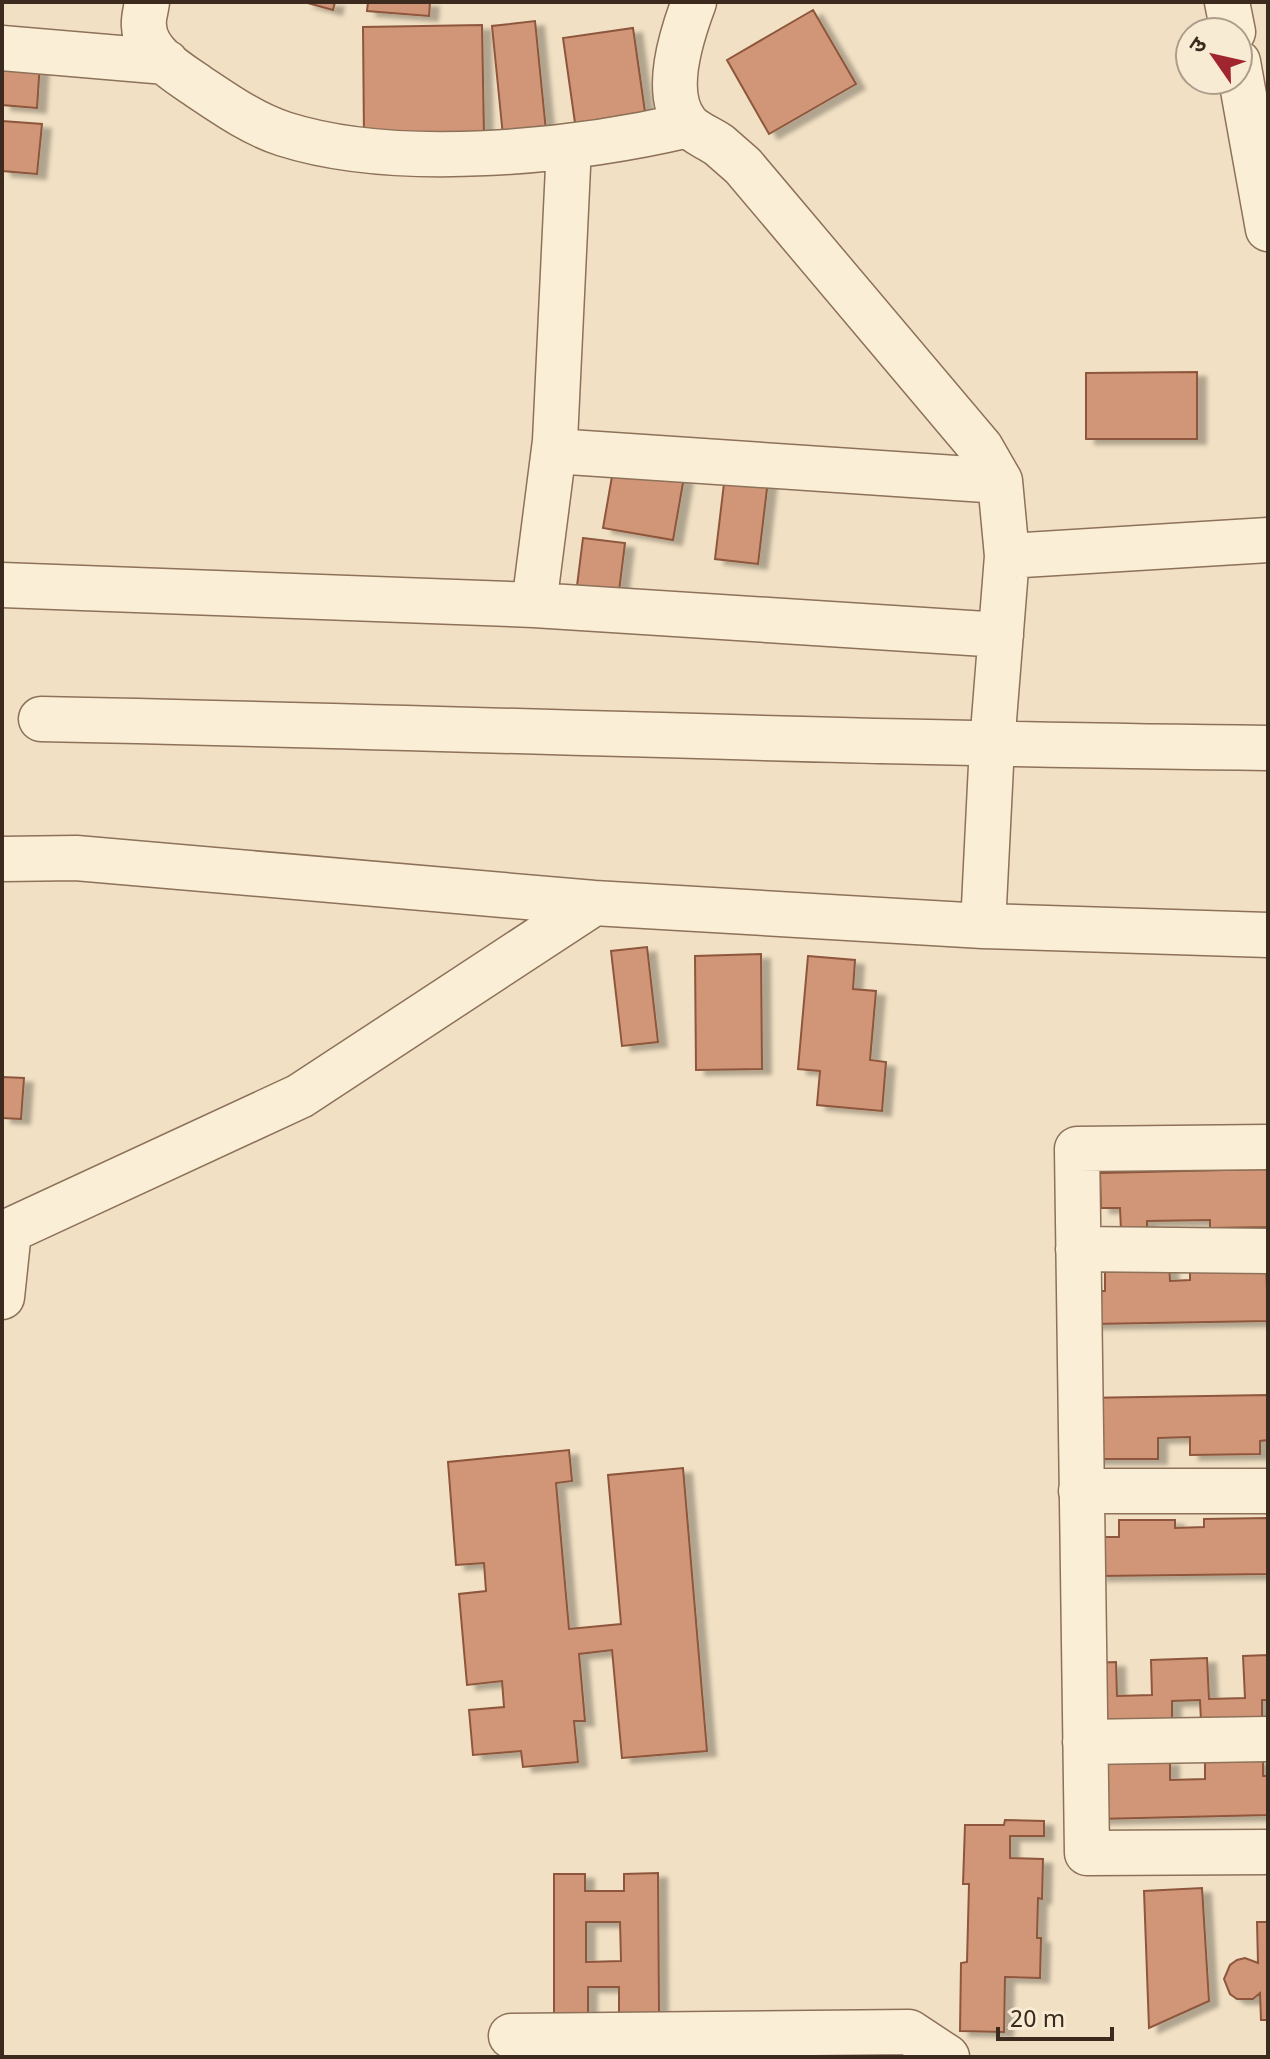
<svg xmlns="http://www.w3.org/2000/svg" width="1270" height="2059" viewBox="0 0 1270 2059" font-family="Georgia,'Noto Sans Devanagari',serif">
	<defs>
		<filter id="shadow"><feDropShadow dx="9" dy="5" stdDeviation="2" flood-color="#0004"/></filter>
	</defs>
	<rect width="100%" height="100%" fill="#f1e0c3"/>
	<path fill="#d19677" stroke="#8d573d" stroke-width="2" fill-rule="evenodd" filter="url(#shadow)" d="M304,2H335L333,10Z
		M368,2H430L429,16L367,11Z
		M813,10L856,84L769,134L727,60Z
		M535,21L546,131L503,136L492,26Z
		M482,25L484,136L364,138L363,27Z
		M633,28L646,119L576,130L563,38Z
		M2,60L40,62L37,108L2,105Z
		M2,121L42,124L37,174L2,171Z
		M1197,372V439H1086V373Z
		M614,465L684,477L673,540L603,528Z
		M725,475L768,480L758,564L715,559Z
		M583,538L625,543L618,599L576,594Z
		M647,947L658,1042L622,1046L611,951Z
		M761,954L762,1069L696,1070L695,956Z
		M808,956L855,960L853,989L876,991L870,1060L886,1062L882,1111L817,1105L820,1071L798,1069Z
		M2,1077L24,1078L21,1119L2,1118Z
		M1268,1169V1227L1210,1228V1220L1147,1221V1229L1121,1230L1120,1208H1101L1100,1173Z
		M1266,1261L1268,1321L1091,1324V1291H1105V1264L1169,1263L1170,1281L1190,1280V1262Z
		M1268,1395V1440L1260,1441V1454L1190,1455V1437L1158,1438V1459H1093L1082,1398Z
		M569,1450L572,1481L556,1483L569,1629L621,1624L608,1475L683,1468L707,1751L622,1758L612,1650L579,1654L585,1721H574L578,1762L523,1767L521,1751L473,1755L469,1710L504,1707L502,1681L467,1685L459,1594L486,1591L484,1563L456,1565L448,1462Z
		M1268,1518V1574L1098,1576V1537H1119V1520H1175V1528L1204,1527V1519Z
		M1268,1655V1700H1262V1718L1201,1721L1200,1700L1172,1701V1722L1092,1725L1089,1663L1116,1662L1117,1696L1152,1695L1151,1660L1207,1658L1209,1699L1245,1698L1243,1656Z
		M1263,1759V1776H1268V1815L1097,1819L1096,1762L1170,1760V1780L1205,1779V1760Z
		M1005,1820L1044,1821V1836H1010V1858L1043,1859L1042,1899L1038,1898L1037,1938H1041L1040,1978L1005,1977L1004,2032L960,2031L961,1963L967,1962L969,1884H963L965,1825H1004Z
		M658,1873L659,2013H619V1987H588V2014L554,2013V1874H585V1891H624V1874ZM586,1922H620L621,1961L586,1962Z
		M1202,1888L1209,2001L1149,2028L1144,1891Z
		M1257,1922H1268V2020H1261L1260,1993L1253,1999H1237L1230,1994L1224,1979L1230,1965L1237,1960L1245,1958L1258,1963Z"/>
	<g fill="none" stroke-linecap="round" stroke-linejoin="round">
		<defs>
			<path id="minor" d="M147,2C146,10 143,19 144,26C145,54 179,73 199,87C226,105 253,124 284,134C397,170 573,152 688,125
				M694,2C682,34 662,94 687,124C695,133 709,138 719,145C727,152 735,159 743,166L981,448L1000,481L1007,556L992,745L983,926
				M1227,2L1233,32
				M2,48L166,62
				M1238,62L1268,229
				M554,451L1000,481
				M1007,556L1268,540
				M2,585L534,605L1001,635
				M534,605L555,441L569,146
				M41,719C450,727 859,744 1268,748
				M2,859L76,858L594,903L983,926L1268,935
				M1268,1147L1077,1149L1087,1853L1268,1852
				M2,1234L300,1096L594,903
				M1078,1249L1268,1251
				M2,1297L9,1231
				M1081,1491H1268
				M1085,1742L1268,1739
				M511,2036L909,2032L947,2057"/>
		</defs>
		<use href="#minor" stroke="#8d7159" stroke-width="47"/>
		<use href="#minor" stroke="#fbeed7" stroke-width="44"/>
	</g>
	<rect width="1270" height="2059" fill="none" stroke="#3c2a1e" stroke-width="8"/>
	<g transform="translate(1214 56) rotate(304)"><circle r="38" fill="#f8ebd3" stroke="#ad9e8b" stroke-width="2"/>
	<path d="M0-6L14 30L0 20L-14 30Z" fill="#a0252e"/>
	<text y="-12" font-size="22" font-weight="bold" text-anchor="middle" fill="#3c2a1e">उ</text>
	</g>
	<path d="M998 2027v12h114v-12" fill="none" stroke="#3c2a1e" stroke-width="4"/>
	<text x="1010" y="2027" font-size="24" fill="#3c2a1e" stroke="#f8ebd3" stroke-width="6" paint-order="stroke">20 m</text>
</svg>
